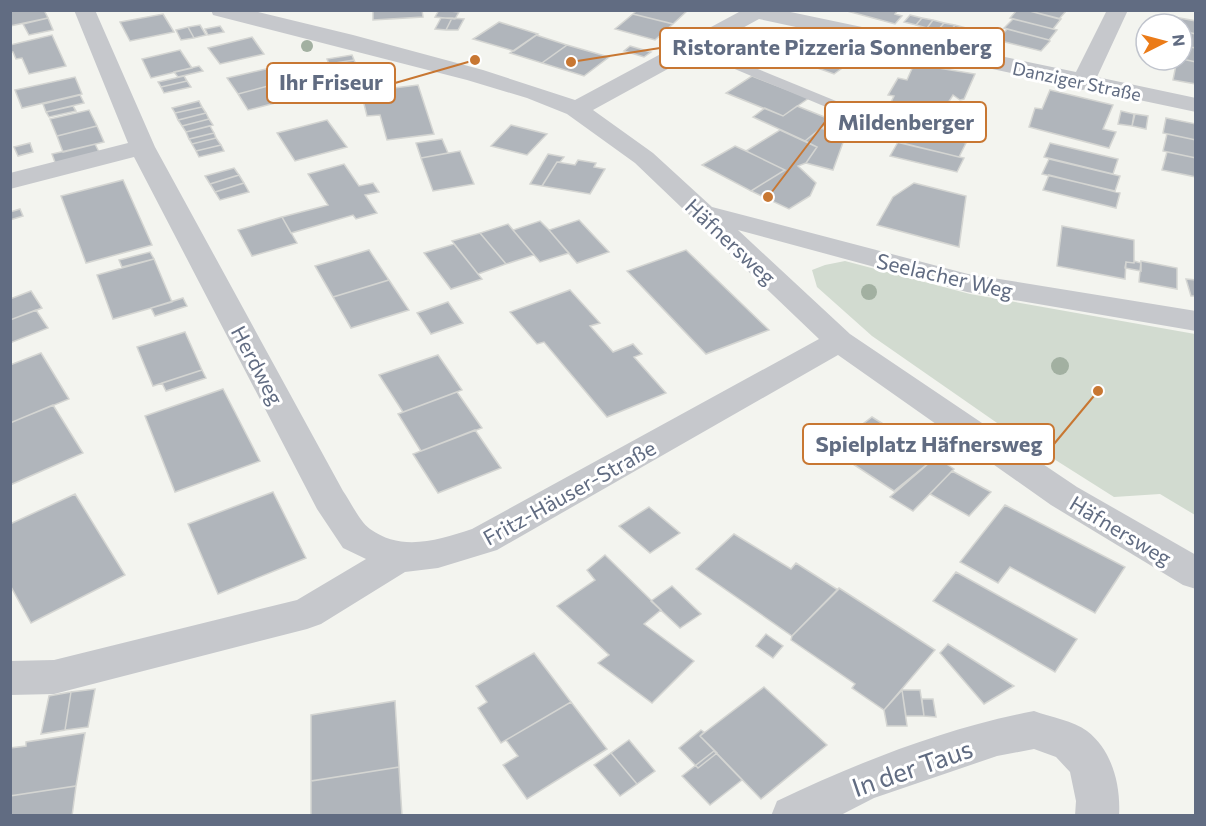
<svg xmlns="http://www.w3.org/2000/svg" width="1206" height="826" viewBox="0 0 1206 826" font-family="Commissioner,sans-serif">
	<rect width="100%" height="100%" fill="#f3f4ef"/>
	<path fill="#d2dbd0" d="M845,261L970,294L1195,334V515L1160,494L1114,497L1000,425L872,336L817,287L812,270L825,265Z"/>
	<path fill="#b0b5bb" stroke="#d4d5d2" stroke-width="1.5" d="M10,10H44L48,18L10,26Z
		M373,10H422L423,17L373,20Z
		M439,10H442L459,12L455,19L435,17Z
		M637,10H688L673,24L633,14Z
		M898,10L895,14L902,16L895,24L847,11Z
		M1017,10H1026L1061,19L1053,29L1010,18Z
		M1026,10H1067L1059,19Z
		M163,14L174,32L130,41L120,22Z
		M633,14L673,24L655,40L615,29Z
		M910,15L922,18L916,25L904,22Z
		M1174,17L1196,21V34L1182,31V24H1172Z
		M48,18L53,30L29,35L23,24Z
		M441,18H452L446,30L435,29Z
		M452,18L464,19L458,30H446Z
		M922,18L933,20L927,28L916,25Z
		M1013,19L1057,30L1049,40L1004,28Z
		M933,20L944,23L938,30L927,28Z
		M499,22L538,34L514,51L473,39Z
		M944,23L955,25L949,33L938,30Z
		M200,25L206,35L194,38L188,27Z
		M955,25L966,28L961,36L949,33Z
		M220,26L224,32L208,35L205,29Z
		M188,27L194,38L181,40L176,30Z
		M1007,29L1049,40L1050,41L1041,51L997,40Z
		M1182,31L1196,34V48L1182,46Z
		M52,35L66,66L29,74L22,58L16,59L13,52H10V45Z
		M536,35L567,45L542,63L510,53Z
		M252,37L264,54L220,64L208,48Z
		M810,39L859,56L834,74L784,56Z
		M567,45L609,57L584,76L542,63Z
		M630,46L651,52L644,57L624,51Z
		M1182,46L1196,48V62L1182,59Z
		M180,50L192,68L151,78L142,59Z
		M352,55L354,60L329,64L327,59Z
		M1182,59L1196,62V84L1173,80L1177,60Z
		M354,60L359,71L333,75L329,64Z
		M914,64L975,74L964,99L960,100L953,95L946,106L961,110L948,128L885,114L894,96L888,95L898,78L907,80Z
		M283,65L294,79L238,94L227,78Z
		M199,66L203,71L178,77L174,72Z
		M184,76L187,81L161,87L158,82Z
		M752,76L809,98L783,116L726,93Z
		M75,77L82,94L22,108L15,90Z
		M294,79L306,95L248,110L238,94Z
		M187,81L191,87L164,93L161,87Z
		M418,85L434,134L387,140L380,115L367,116L361,92Z
		M1050,90L1113,105L1103,129L1116,132L1109,148L1029,127L1035,108L1042,109Z
		M80,95L84,103L46,112L43,104Z
		M199,101L202,107L175,113L172,108Z
		M73,106L76,111L49,117L46,112Z
		M797,106L832,120L805,141L753,117L765,108L783,116Z
		M202,107L206,113L178,120L175,113Z
		M89,110L97,126L57,136L50,119Z
		M1121,111L1134,114L1132,126L1118,124Z
		M206,113L209,119L182,126L178,120Z
		M1135,114L1148,116L1146,129L1132,126Z
		M1166,118L1196,124V140L1163,133Z
		M209,119L213,125L186,132L182,126Z
		M327,120L347,147L295,161L277,133Z
		M511,125L547,134L527,155L491,146Z
		M97,126L104,142L63,152L57,136Z
		M210,126L214,133L189,139L186,132Z
		M901,127L966,143L959,157L892,141Z
		M821,128L845,137L833,170L806,163L817,147L805,141Z
		M780,130L817,147L806,163L798,166L816,183L810,196L789,209L751,191L785,170L746,151Z
		M214,133L216,138L192,144L189,139Z
		M1167,134L1196,140V158L1163,151Z
		M216,138L221,145L196,151L192,144Z
		M442,139L448,153L421,158L416,143Z
		M898,142L959,157L964,158L957,172L890,156Z
		M30,143L33,152L18,156L14,147Z
		M1050,143L1118,159L1113,174L1044,157Z
		M95,144L100,154L56,165L52,154Z
		M221,145L224,151L199,157L196,151Z
		M735,146L746,151L785,170L751,191L702,165Z
		M460,151L474,184L433,191L421,158Z
		M1167,152L1196,158V177L1162,170Z
		M548,154L564,157L560,162H557L542,186L530,184Z
		M1049,159L1120,176L1115,191L1042,174Z
		M578,160L596,163L594,167L605,169L590,194L542,186L557,162L575,165Z
		M344,164L359,186L373,183L379,192L365,195L377,213L356,219L353,215L291,233L282,217L328,205L308,174Z
		M234,168L239,175L210,184L205,176Z
		M239,175L244,183L215,192L210,184Z
		M1049,175L1120,193L1116,208L1043,190Z
		M123,180L152,245L86,263L61,196Z
		M244,183L249,192L220,200L215,192Z
		M914,183L966,196L959,247L877,225L893,197Z
		M20,209L23,216L10,220V212Z
		M282,217L297,243L252,256L238,230Z
		M579,220L609,252L577,263L549,230Z
		M540,221L549,230L569,253L540,262L513,230Z
		M508,224L513,230L534,255L506,264L480,233Z
		M1062,226L1134,240V263L1126,262L1125,279L1057,266Z
		M480,233L506,264L478,274L452,241Z
		M454,244L482,279L451,289L424,253Z
		M369,250L389,280L333,297L315,266Z
		M686,250L769,330L706,354L627,271Z
		M150,252L154,259L122,267L119,260Z
		M154,259L172,302L113,319L97,275Z
		M1134,261L1141,263V271L1125,268L1126,262L1134,263Z
		M1141,261L1177,268V289L1139,282Z
		M1186,279L1196,280V296H1191Z
		M389,280L409,310L351,328L333,297Z
		M570,290L600,323L590,326L613,352L633,344L642,354L634,357L666,393L607,417L544,342L537,344L510,312Z
		M31,291L42,308L10,320V299Z
		M183,298L187,306L155,316L151,308Z
		M448,302L463,323L431,334L417,313Z
		M36,310L48,328L10,343V320Z
		M185,332L202,370L153,386L137,347Z
		M41,353L69,399L10,423V365Z
		M438,355L462,390L403,412L379,375Z
		M202,370L206,378L166,391L162,383Z
		M223,389L260,461L175,492L145,416Z
		M457,392L482,428L421,451L398,414Z
		M53,405L83,453L10,485V423Z
		M872,417L936,457L894,491L830,449Z
		M475,430L501,468L438,493L413,454Z
		M936,457L954,469L913,511L890,497Z
		M952,471L991,492L969,516L930,494Z
		M273,492L306,558L218,594L188,524Z
		M75,494L125,575L31,623L10,585V524Z
		M1005,505L1125,567L1095,613L1010,567L998,583L960,562Z
		M649,507L680,533L650,553L619,526Z
		M734,534L791,569L796,563L838,590L792,636L696,569Z
		M605,555L661,610L644,624L694,661L652,703L598,663L609,655L557,606L595,580L587,570Z
		M956,572L1077,639L1055,672L933,601Z
		M672,586L701,614L680,628L651,601Z
		M839,588L935,650L884,710L852,688L855,684L791,640L792,636Z
		M766,634L783,646L773,658L756,646Z
		M948,644L1014,686L984,704L940,653Z
		M534,653L571,702L501,743L478,708L487,702L476,686Z
		M764,687L827,745L761,799L700,736Z
		M95,689L88,727L65,730L71,692Z
		M902,690H920L924,716H906Z
		M902,690L907,726H887L884,710Z
		M71,692L65,730L41,734L49,696Z
		M922,699H933L936,717L924,716Z
		M395,701L399,767L311,781V715Z
		M571,702L607,749L527,799L503,765L518,756L506,740Z
		M701,730L704,732L700,736L717,753L698,768L679,748Z
		M85,733L76,786L10,796V748L26,746V742Z
		M629,740L655,771L637,784L611,753Z
		M714,751L742,780L710,805L682,776Z
		M611,753L637,784L620,796L594,765Z
		M399,767L402,816H311V781Z
		M76,786L72,816H10V796Z"/>
	<g fill="none" stroke-linecap="round" stroke-linejoin="round">
		<path fill="#c6c8cc" fill-rule="evenodd" d="M692,42L836,101L839,104L831,109L826,107L687,49L685,46L687,43Z"/>
		<path fill="#c6c8cc" fill-rule="evenodd" d="M74,10H95L155,147L343,491C351,502 359,521 370,529C402,552 438,540 472,529L819,339L635,163L567,114L527,98L467,80L213,15L211,10H250L353,35L483,70L575,100L739,12L738,10H781L1076,72L1107,10H1128L1097,77L1196,98V112L1087,89L1082,90L1072,86L759,19L593,110L653,153L712,207L968,274L1196,311V331L967,292L738,230L850,334L1077,487L1196,555V589L1183,585L1051,505L838,355L497,550L438,568L405,572L321,624L307,629L54,694L10,695V661L54,660L297,600L366,559L343,548L317,509L134,157L10,189V173L128,143Z
			M1034,711C1050,717 1074,721 1087,731C1112,750 1121,785 1119,816H1075L1076,801L1070,772L1056,757L1034,749L997,756L874,798L839,816H771L777,801C859,762 945,728 1034,711Z"/>
	</g>
	<g fill="#a2b0a1">
		<circle cx="307" cy="46" r="6"/>
		<circle cx="869" cy="292" r="8"/>
		<circle cx="1060" cy="366" r="9"/>
	</g>
	<g text-anchor="middle" dominant-baseline="central" stroke-width="6" stroke-linejoin="round" paint-order="stroke">
		<g font-size="18" fill="#616c82" stroke="#fff">
			<text transform="translate(1077 81) rotate(12)">Danziger Straße</text>
		</g>
		<g font-size="21" fill="#616c82" stroke="#fff">
			<text transform="translate(731 241) rotate(43)">Häfnersweg</text>
			<text transform="translate(945 275) rotate(13)">Seelacher Weg</text>
			<text transform="translate(258 365) rotate(62)">Herdweg</text>
			<text transform="translate(569 492) rotate(-29)">Fritz-Häuser-Straße</text>
			<text transform="translate(1121 530) rotate(31)">Häfnersweg</text>
		</g>
		<g font-size="26" fill="#616c82" stroke="#fff">
			<text transform="translate(912 767) rotate(-19)">In der Taus</text>
		</g>
	</g>
	<path fill="none" stroke="#c87732" stroke-width="2" d="M571 62L660 48M475 60L395 83M768 197L825 122M1098 391L1054 444"/>
	<g fill="#c87732" stroke="#fff" stroke-width="2">
		<circle cx="571" cy="62" r="6"/>
		<circle cx="475" cy="60" r="6"/>
		<circle cx="768" cy="197" r="6"/>
		<circle cx="1098" cy="391" r="6"/>
	</g>
	<g fill="#fff" stroke="#c87732" stroke-width="2">
		<rect x="660" y="28" width="344" height="40" rx="6"/>
		<rect x="267" y="63" width="128" height="40" rx="6"/>
		<rect x="825" y="102" width="161" height="40" rx="6"/>
		<rect x="803" y="424" width="251" height="40" rx="6"/>
	</g>
	<g font-size="22" text-anchor="middle" font-weight="bold" fill="#616c82">
		<text x="832" y="55">Ristorante Pizzeria Sonnenberg</text>
		<text x="331" y="90">Ihr Friseur</text>
		<text x="906" y="130">Mildenberger</text>
		<text x="929" y="452">Spielplatz Häfnersweg</text>
	</g>
	<rect width="1206" height="826" fill="none" stroke="#616c82" stroke-width="24"/>
	<g transform="translate(1164 42) rotate(84)"><circle r="28" fill="#ffffff" stroke="#c0c4cd" stroke-width="1.5"/>
	<path d="M0-4.5L10 22L0 15L-10 22Z" fill="#eb7b18"/>
	<text y="-9" font-size="16" font-weight="bold" text-anchor="middle" fill="#616c82">N</text>
	</g>
</svg>
